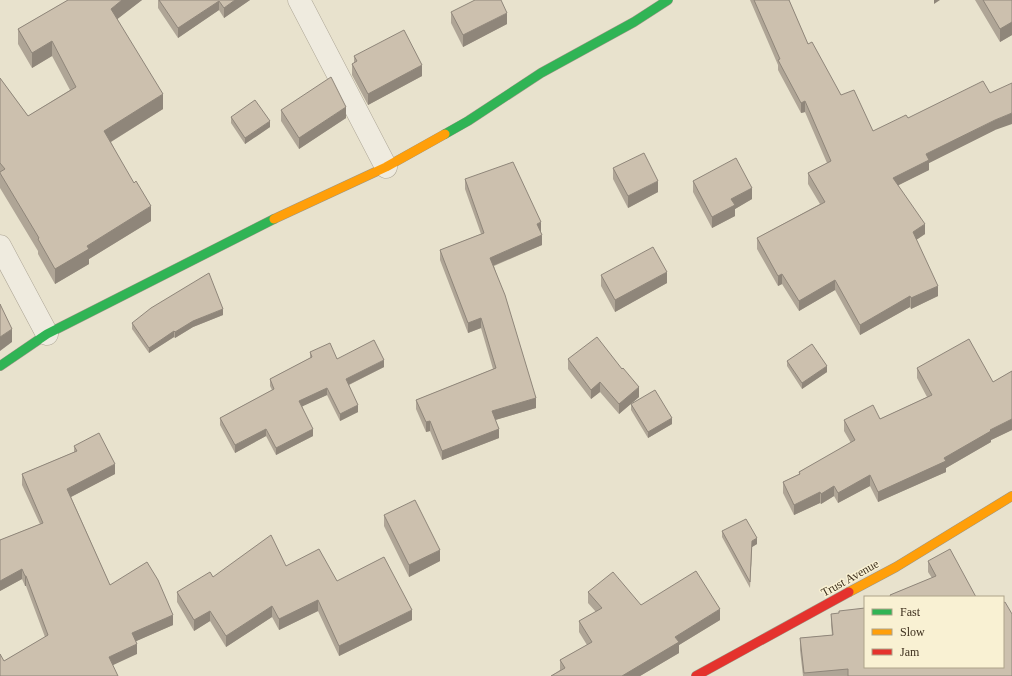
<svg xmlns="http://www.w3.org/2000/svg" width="1012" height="676" viewBox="0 0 1012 676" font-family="Georgia,serif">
	<rect width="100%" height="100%" fill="#e8e2cd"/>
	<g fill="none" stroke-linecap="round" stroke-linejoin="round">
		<defs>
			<path id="street" d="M299,0L386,167
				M0,246L47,334"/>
			<path id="fast" d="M445,134L468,121L541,73L634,22L668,0
				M0,366L47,334L274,219"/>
			<path id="slow" d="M274,219L386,167L445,134
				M849,592L896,567L1012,496"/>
			<path id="jam" d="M696,676L849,592"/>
		</defs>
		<use href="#street" stroke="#ada696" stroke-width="23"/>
		<use href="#fast" stroke="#9c9686" stroke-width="10"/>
		<use href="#slow" stroke="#9c9686" stroke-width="10"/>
		<use href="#jam" stroke="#9c9686" stroke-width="10"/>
		<use href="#street" stroke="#efebdf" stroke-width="22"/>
		<use href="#fast" stroke="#30b455" stroke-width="9"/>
		<use href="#slow" stroke="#ff9f0a" stroke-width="9"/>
		<use href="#jam" stroke="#e5322d" stroke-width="9"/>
	</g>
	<path fill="#afa596" d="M68,0H142L117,19L163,109L111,142L151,221L89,259V264L55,284L38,254V251L0,188V78L28,116L70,90L52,56L32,68L18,44V29Z
		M158,0H250L224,18L219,10L178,38L158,8Z
		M750,0H789L808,44L841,95L873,131L908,118L995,130L929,163V170L898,185L925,234L916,240L938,296L911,309L910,307L860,335L835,290L799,311L782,284L778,286L757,249V238L820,204L808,184V173L827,163L805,112L801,113L778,70V65Z
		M975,0H1012V35L1000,42Z
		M451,12L507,24L463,47L451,23Z
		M354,56L422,76L368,105L352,75V64L354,63Z
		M281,110L346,118L299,149L281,121Z
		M231,117L270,127L245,144L231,123Z
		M613,168L658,192L628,208L613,179Z
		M465,179L541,232L542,245L494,266L536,408L495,420L499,438L442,460L430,431L426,432L416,409V400L493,369L481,328L468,333L440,260V250L481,234L465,189Z
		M693,181L752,199L735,209V216L712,228L693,192Z
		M601,275L667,283L615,312L601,286Z
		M223,315L193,327L175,338L174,337L149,353L132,329V323Z
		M310,352L337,359L384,367L349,385L358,412L340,421L327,395L302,406L313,436L276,455L266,436L235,453L220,425V418L272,390L270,386V379L310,358Z
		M568,359L622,369L639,397L619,414L600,392L591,399L568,369Z
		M787,361L827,372L802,389L787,366Z
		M917,368L993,382L1012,371V430L991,440V442L946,468V472L878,502L870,486L838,503L834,496L821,504L820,503L794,515L783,493V482L799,474V472L851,443L844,431V420L880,419L927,397L917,378Z
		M631,404L672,424L648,438L631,410Z
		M74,446L115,474L71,497L110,585L173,625L136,641L137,654L4,661L45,637L26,586H25L22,579L0,591V540L40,524L22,485V474L74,452Z
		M384,515L440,561L409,577L384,526Z
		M722,531L757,544L752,547L750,588L722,537Z
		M928,561L976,597H890V595L932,578L928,572Z
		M286,566L337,581L412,620L339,656L318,611L279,630L272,617L226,647L210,621L194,631L177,602V592Z
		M588,592L641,605L720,620L679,645V653L640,676H551L560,670V660L587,645L579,632V621L596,612L588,603Z
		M831,614L1012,676H803L800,650V638L832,635L831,625Z"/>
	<path fill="#8f867a" d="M122,0H142L111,24V9Z
		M235,0H250L224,18V8Z
		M934,0H940L934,4Z
		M219,1V10L178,38V28Z
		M507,13V24L463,47V35Z
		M1012,22V35L1000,42V29Z
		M52,41V56L32,68V53Z
		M422,65V76L368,105V94Z
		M163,94V109L104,146V131Z
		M805,101V112L801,113V103Z
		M346,107V118L299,149V138Z
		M1012,113V124L995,130L929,163V170L893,188V178L926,154L995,120Z
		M270,121V127L245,144V138Z
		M658,181V192L628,208V196Z
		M752,188V199L735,209V216L712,228V217L731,199Z
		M151,206V221L89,259V264L55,284V269L87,246Z
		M541,222V232L537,234V224Z
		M925,224V234L913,242V232Z
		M542,235V245L490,267V258Z
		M667,272V283L615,312V300Z
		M782,274V284L778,286V276Z
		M835,280V290L799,311V301Z
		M938,286V296L911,309V298Z
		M910,296V307L860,335V325Z
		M223,309V315L193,327L175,338V332L193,321Z
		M481,318V328L468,333V323Z
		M12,329V342L0,351V337Z
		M174,331V337L149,353V348Z
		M384,360V367L346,386V379Z
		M827,366V372L802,389V383Z
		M600,382V392L591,399V390Z
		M639,387V397L619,414V404Z
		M327,388V395L299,408V401Z
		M536,398V408L492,421V411Z
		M358,405V412L340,421V414Z
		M672,418V424L648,438V432Z
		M1012,419V430L991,440V442L946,468V472L878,502V492L944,458L990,430Z
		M430,421V431L426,432V422Z
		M266,429V436L235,453V445Z
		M313,429V436L276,455V448Z
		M499,429V438L442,460V451Z
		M115,464V474L67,499V489Z
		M870,475V486L838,503V493Z
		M834,486V496L821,504V494Z
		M820,492V503L794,515V505Z
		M757,538V544L752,547L750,588L752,541Z
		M440,550V561L409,577V565Z
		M22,569V579L0,591V581Z
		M25,576H26V586H25Z
		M318,600V611L279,630V619Z
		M272,606V617L226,647V636Z
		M720,609V620L679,645V653L640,676H622L675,637Z
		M412,610V620L339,656V646Z
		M210,611V621L194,631V620Z
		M173,615V625L132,643V633Z
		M137,644V654L109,667V657Z"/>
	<path fill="#ccc0ae" stroke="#8f867a" d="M68,0H122L111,9L163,94L104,131L134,183L136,181L151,206L87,246L89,249L55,269L38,239L39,238L0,173V172L5,169L0,163V78L28,116L76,87L52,41L32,53L18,29Z
		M159,0H235L224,8L219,1L178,28Z
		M475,0H501L507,13L463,35L451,12Z
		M754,0H789L808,44L812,42L841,95L854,90L873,131L906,115L908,118L983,81L990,93L1012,83V113L995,120L926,154L929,160L893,178L925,224L913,232L938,286L911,298L910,296L860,325L835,280L799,301L782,274L778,276L757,238L825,202L808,173L831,161L805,101L801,103L778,60L780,59Z
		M983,0H1012V22L1000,29Z
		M404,30L422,65L368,94L352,64L357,61L354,56Z
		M331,77L346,107L299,138L281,110Z
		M255,100L270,121L245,138L231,117Z
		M644,153L658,181L628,196L613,168Z
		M736,158L752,188L731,199L735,205L712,217L693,181Z
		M513,162L541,222L537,224L542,235L490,258L505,295L536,398L492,411L499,429L442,451L430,421L426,422L416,400L496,368L481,318L468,323L440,250L484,233L465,179Z
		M653,247L667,272L615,300L601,275Z
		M209,273L223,309L193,321L175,332L174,331L149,348L132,323L151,308Z
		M0,304L12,329L0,337Z
		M597,337L622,369L623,368L639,387L619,404L600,382L591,390L568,359Z
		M969,339L993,382L1012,371V419L990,430L991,431L944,458L946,461L878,492L870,475L838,493L834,486L821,494L820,492L794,505L783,482L800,474L799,472L855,440L844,420L873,405L880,419L932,395L917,368Z
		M374,340L384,360L346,379L358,405L340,414L327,388L299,401L313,429L276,448L266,429L235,445L220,418L274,389L270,379L312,357L310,352L330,343L337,359Z
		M812,344L827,366L802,383L787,361Z
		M655,390L672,418L648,432L631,404Z
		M99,433L115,464L67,489L110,585L147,562L158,580L173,615L132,633L137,644L109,657L118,676H0V654L4,661L48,635L26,576H25L22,569L0,581V540L43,523L22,474L77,451L74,446Z
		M415,500L440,550L409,565L384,515Z
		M746,519L757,538L752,541L750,582L722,531Z
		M271,535L286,566L319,549L337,581L384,557L412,610L339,646L318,600L279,619L272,606L226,636L210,611L194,620L177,592L210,572L213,577Z
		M950,549L976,597H891L890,595L936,576L928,561Z
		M696,571L720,609L675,637L679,642L622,676H551L565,668L560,660L592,642L579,621L602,608L588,592L613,572L641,605Z
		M1005,602L1012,614V676H848V669L804,673L800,638L833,635L831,614L839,613V611L865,608V667H1003V603Z"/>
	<g text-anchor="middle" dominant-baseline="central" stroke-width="3" stroke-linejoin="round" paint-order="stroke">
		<g font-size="12" fill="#3d2f1d" stroke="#f9f1d3">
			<text transform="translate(850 578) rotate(-29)">Trust Avenue</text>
		</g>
	</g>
	<rect x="864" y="596" width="140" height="72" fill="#f9f1d3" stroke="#aea38a"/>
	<rect x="872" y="609" width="20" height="6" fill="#30b455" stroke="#aea38a"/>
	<text x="900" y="616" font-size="12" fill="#3d2f1d">Fast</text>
	<rect x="872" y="629" width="20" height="6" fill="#ff9f0a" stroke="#aea38a"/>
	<text x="900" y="636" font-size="12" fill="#3d2f1d">Slow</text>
	<rect x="872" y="649" width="20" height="6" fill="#e5322d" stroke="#aea38a"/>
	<text x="900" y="656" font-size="12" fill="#3d2f1d">Jam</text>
</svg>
